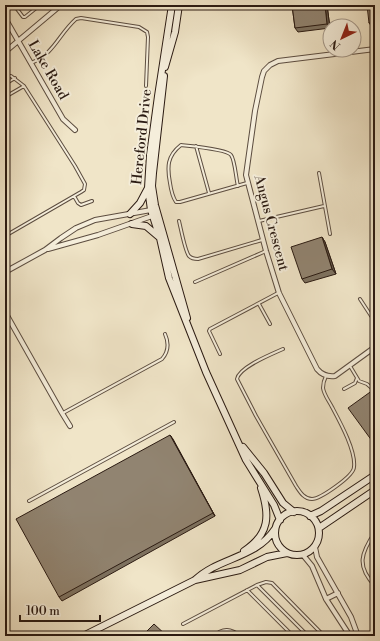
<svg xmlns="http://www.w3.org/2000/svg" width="380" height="641" viewBox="0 0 380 641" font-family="'Libre Bodoni',serif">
	<rect width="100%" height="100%" fill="#f0e5c8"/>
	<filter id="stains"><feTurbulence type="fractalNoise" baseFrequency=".005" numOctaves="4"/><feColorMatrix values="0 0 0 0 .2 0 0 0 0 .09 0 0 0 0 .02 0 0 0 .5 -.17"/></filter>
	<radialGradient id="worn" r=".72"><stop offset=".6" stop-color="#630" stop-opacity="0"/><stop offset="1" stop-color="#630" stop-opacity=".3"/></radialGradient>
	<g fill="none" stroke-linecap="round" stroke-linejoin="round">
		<defs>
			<path id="lane" d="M14,5L23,17H25L40,5
				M31,63C55,53 58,35 76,19L81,18L139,27L147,32L148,37L146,86
				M5,76H11L24,86L75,166L85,184L84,190L81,192L5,236
				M5,84L15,78
				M5,97L24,86
				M196,146L209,193
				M319,173L330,234
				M238,186C236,179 235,160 231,155C227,149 190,146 181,145C167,156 167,167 170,183C171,190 172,196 176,202H180L247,183
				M74,196L78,203L81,205L92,201
				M179,221C181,229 185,251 189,256C192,259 195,259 198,259L262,240
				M259,221L324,206
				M195,282L266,251
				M360,299L375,322
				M259,304L270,324
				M283,349C272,354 239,367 237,379L256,416L296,486C300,492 304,499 312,499C320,499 354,476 354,467C356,451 340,422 332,407C329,401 324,395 323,388C323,384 324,380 326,376
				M220,354L209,331L210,329L278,293
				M350,366L359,381L367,384L375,391
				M344,389L355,383L357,378
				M63,413L162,359C169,351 169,343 165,334
				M29,501L174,422
				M375,532C361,553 356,566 375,586
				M257,585L308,636
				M247,590L293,636
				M183,624L257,585L266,582L272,583L324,636
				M214,636C223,627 231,629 241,636"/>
			<path id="street" d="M5,18L63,119L75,130
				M375,49L278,61L270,65L264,71L262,77L255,111L246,175L266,251L279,293L317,369C322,375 327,377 335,376L375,347
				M5,52L61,5
				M48,249L98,235L152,216
				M5,272L45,250L61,238L76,228L95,220L151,210
				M5,312L62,413L70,426
				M315,547L317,557L351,617L358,636
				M303,555L312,566L326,599L350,636
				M326,599L338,593"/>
			<path id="secondary" d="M172,5L158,96L150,155L148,188L151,210L160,238L169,278L206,372L246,460L274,505L280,520
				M165,67L175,32L179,5
				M164,76L153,173L152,186L155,205L187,318
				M130,214L140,203L148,188
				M132,224L146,226L159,237
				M243,447L264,473L283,503L294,512
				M275 533a22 22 0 1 1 44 0a22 22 0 1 1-44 0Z
				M310,516L321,511L375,475
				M319,528L375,490
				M244,551C270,534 270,515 261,488
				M195,580L240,570L267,557L287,553
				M83,636L195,580C219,557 255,559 275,529"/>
		</defs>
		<use href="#lane" stroke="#5c4d40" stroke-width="4"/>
		<use href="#street" stroke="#5c4d40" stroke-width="6"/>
		<use href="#secondary" stroke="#2a1a12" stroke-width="8"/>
		<use href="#lane" stroke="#f5eedb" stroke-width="2"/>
		<use href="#street" stroke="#f5eedb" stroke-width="4"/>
		<use href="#secondary" stroke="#f5eedb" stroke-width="6"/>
	</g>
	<path fill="#7d7261" stroke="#2a1a12" d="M292,5H327L330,28L298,32L295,28Z
		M375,5V27L373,28L369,23Z
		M322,237L325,242L336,274L305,283L302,279Z
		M170,435L215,516L62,601L59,597Z"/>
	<path fill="#665c4f" stroke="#2a1a12" d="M325,5H327L330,28L327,24Z
		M322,237L325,242L336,274L332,269Z
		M170,435L173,439L215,516L213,513Z"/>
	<path fill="#918471" stroke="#2a1a12" d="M292,5H325L327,24L295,28Z
		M367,5H375V22L369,23Z
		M322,237L332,269L302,279L291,247Z
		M373,390L375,393V445L348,408Z
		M170,435L213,513L59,597L16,519Z
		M154,624L167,636H142Z"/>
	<g text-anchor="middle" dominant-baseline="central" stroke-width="4" stroke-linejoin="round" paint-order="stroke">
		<g font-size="14" fill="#2a1a12" stroke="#f5eedb">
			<text transform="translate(48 70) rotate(60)">Lake Road</text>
			<text transform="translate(142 137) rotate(-84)">Hereford Drive</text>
			<text transform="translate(271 223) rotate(75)">Angus Crescent</text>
		</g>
	</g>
	<rect width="380" height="641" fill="none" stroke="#f0e5c8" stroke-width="20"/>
	<rect x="6" y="6" width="368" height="629" fill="none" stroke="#2a1a12" stroke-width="2"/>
	<rect x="10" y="10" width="360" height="621" fill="none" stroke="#2a1a12"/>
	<g transform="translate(342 38) rotate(223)"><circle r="19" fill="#f5eedb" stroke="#a4998b"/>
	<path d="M0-3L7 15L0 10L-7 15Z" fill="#8f2418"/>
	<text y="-6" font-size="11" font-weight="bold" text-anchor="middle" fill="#2a1a12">N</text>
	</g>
	<path d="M20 615v6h80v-6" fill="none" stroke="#2a1a12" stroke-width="2"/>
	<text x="26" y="615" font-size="12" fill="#2a1a12" stroke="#f5eedb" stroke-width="3" paint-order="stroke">100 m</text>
	<rect width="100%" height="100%" filter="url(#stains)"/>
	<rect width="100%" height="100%" fill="url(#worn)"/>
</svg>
